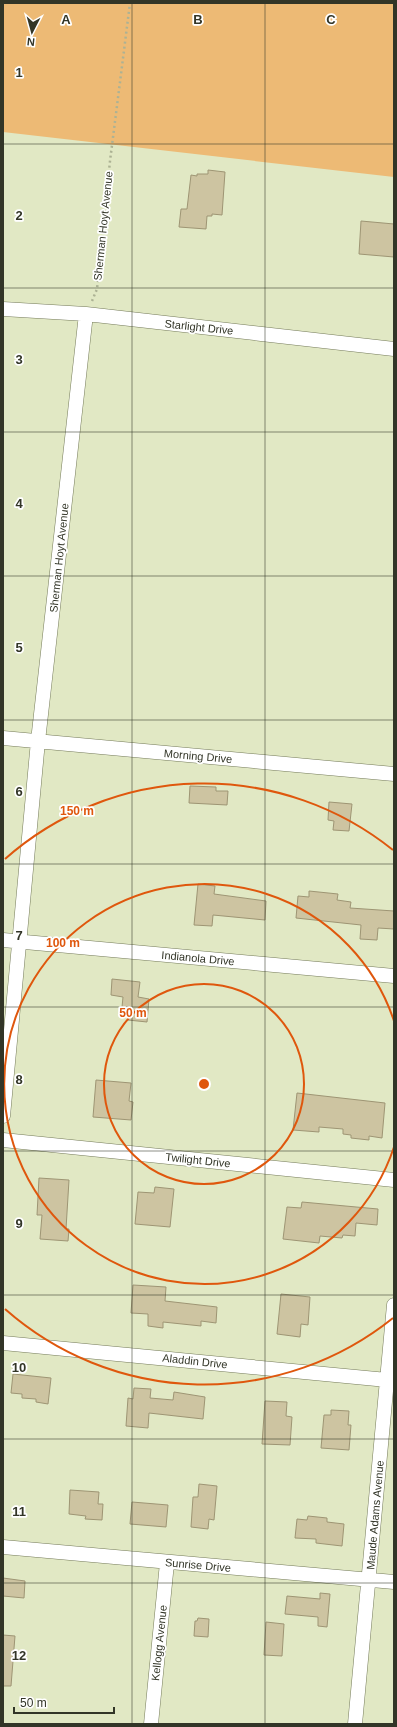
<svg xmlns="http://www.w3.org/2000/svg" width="397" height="1727" viewBox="0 0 397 1727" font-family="Arial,sans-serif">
	<rect width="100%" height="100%" fill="#e1e8c4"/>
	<path fill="#edba75" d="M3,3H394V177L3,132Z"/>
	<path fill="#cdc4a1" stroke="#9e9574" d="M208,170L225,172L222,215L212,214V216H207L206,229L179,227L181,209H187L191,175L197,176V174H208Z
		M361,221L394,224V257L359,254Z
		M190,786L216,787V791H228L227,805L189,803Z
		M329,802L352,804L349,831L333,830L334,821L328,820Z
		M198,884L215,886L214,894L266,901L265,920L213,915L212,926L194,925Z
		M309,891L338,894L337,900L351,902L350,908L394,911V929L378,928L377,940L360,939L361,925L296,918L298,896L309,897Z
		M112,979L140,982L138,997L149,999L147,1022L128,1020L129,1008L122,1007L123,997L111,995Z
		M96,1080L131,1083L129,1101L133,1102L131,1120L93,1117Z
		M297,1093L385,1103L382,1138L369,1136V1140L351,1138V1135L343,1134V1129L319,1127V1132L293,1130Z
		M39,1178L69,1180L66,1229H69L68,1241L40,1239L42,1215H37Z
		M155,1187L174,1189L170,1227L135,1224L138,1192L154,1193Z
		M302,1202L378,1209L377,1225L356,1223L355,1236L343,1235L342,1238L320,1236L319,1243L283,1239L287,1207L301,1208Z
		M133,1285L166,1287L165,1301L217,1307L216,1323L201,1321V1326L163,1322V1328L148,1326V1314L131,1313Z
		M281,1294L310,1297L308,1325L301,1324L300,1337L277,1334Z
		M13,1374L51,1378L48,1404L36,1402V1399L22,1398V1394L11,1393Z
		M134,1388L151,1389L150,1398L173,1400L174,1392L205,1397L203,1419L149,1413L148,1428L126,1426L128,1398L133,1399Z
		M265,1401L287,1402L286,1416L292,1417L290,1445L262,1444Z
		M331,1410L349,1411L348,1425H351L349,1450L321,1448L324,1415H331Z
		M199,1484L217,1486L214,1520L209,1519L208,1529L191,1527L193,1497H198Z
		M70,1490L99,1492L98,1504H103L102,1520L85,1519L86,1516L69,1514Z
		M132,1502L168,1505L166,1527L130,1524Z
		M308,1516L327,1518V1522L344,1524L342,1546L316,1543V1539L295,1538L297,1519L307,1520Z
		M3,1578L25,1581L24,1598L3,1596Z
		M320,1593L330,1594L327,1627L318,1626V1617L285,1614L287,1596L320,1599Z
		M198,1618L209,1619L208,1637L194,1636L195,1621H197Z
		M266,1622L284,1624L282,1656L264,1655Z
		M3,1635L15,1636L11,1686H3Z"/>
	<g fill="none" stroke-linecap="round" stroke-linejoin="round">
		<defs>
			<path id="minor" d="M3,309L86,314L394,349
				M3,738L394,774
				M3,940L394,976
				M3,1116L38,741L86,314
				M3,1140L394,1180
				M3,1343L387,1380
				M3,1547L394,1582
				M151,1724L167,1563
				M355,1724L394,1305"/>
		</defs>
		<use href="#minor" stroke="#757b5a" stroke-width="15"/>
		<path stroke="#acb294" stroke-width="2.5" stroke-dasharray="2 3" stroke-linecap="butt" d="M92,301L97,289L110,161L130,3"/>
		<use href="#minor" stroke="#fff" stroke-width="14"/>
	</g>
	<path fill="none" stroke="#323527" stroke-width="1" stroke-opacity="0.55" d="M132,3V1724M265,3V1724M3,144H394M3,288H394M3,432H394M3,576H394M3,720H394M3,864H394M3,1007H394M3,1151H394M3,1295H394M3,1439H394M3,1583H394"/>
	<g fill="none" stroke="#df570d" stroke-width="2">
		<circle cx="204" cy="1084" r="100"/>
		<path d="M394 1147A200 200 0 1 1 394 1021"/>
		<path d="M393 1318A301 301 0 0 1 5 1309M5 859A301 301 0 0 1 393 850"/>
	</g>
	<g text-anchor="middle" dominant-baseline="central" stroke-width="3.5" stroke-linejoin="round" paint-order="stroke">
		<g font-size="11" fill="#323527" stroke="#fff">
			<text transform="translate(103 226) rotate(-84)">Sherman Hoyt Avenue</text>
			<text transform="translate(199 327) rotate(6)">Starlight Drive</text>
			<text transform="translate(59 558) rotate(-84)">Sherman Hoyt Avenue</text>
			<text transform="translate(198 756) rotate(5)">Morning Drive</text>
			<text transform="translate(198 958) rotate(5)">Indianola Drive</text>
			<text transform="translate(198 1160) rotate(6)">Twilight Drive</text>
			<text transform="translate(195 1361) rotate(6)">Aladdin Drive</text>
			<text transform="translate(375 1515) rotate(-85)">Maude Adams Avenue</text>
			<text transform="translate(198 1565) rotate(5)">Sunrise Drive</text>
			<text transform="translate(159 1643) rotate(-84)">Kellogg Avenue</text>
		</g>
	</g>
	<g font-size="13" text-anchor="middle" font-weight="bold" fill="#323527" stroke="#fff" stroke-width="3.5" stroke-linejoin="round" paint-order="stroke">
		<text x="66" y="24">A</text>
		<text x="198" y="24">B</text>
		<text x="331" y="24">C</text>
		<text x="19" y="77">1</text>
		<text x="19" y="220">2</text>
		<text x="19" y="364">3</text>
		<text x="19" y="508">4</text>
		<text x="19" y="652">5</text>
		<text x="19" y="796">6</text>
		<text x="19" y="940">7</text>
		<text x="19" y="1084">8</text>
		<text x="19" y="1228">9</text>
		<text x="19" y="1372">10</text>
		<text x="19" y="1516">11</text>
		<text x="19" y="1660">12</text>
	</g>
	<circle cx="204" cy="1084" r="6" fill="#df570d" stroke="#fff" stroke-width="2"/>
	<g font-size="12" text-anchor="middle" font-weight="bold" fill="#df570d" stroke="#fff" stroke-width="3.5" stroke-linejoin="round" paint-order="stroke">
		<text x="77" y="815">150 m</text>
		<text x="63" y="947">100 m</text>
		<text x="133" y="1017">50 m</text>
	</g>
	<rect width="397" height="1727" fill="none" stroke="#323527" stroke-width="8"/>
	<g transform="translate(32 32) rotate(186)" stroke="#ffffff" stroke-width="3" paint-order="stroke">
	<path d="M0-3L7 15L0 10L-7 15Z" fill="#323527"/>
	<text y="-6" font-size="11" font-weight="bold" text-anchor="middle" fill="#323527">N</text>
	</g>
	<path d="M14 1707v6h100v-6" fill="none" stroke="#323527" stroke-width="2"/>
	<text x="20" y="1707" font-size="12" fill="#323527" stroke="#ffffff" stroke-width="3" paint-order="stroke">50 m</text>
</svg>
